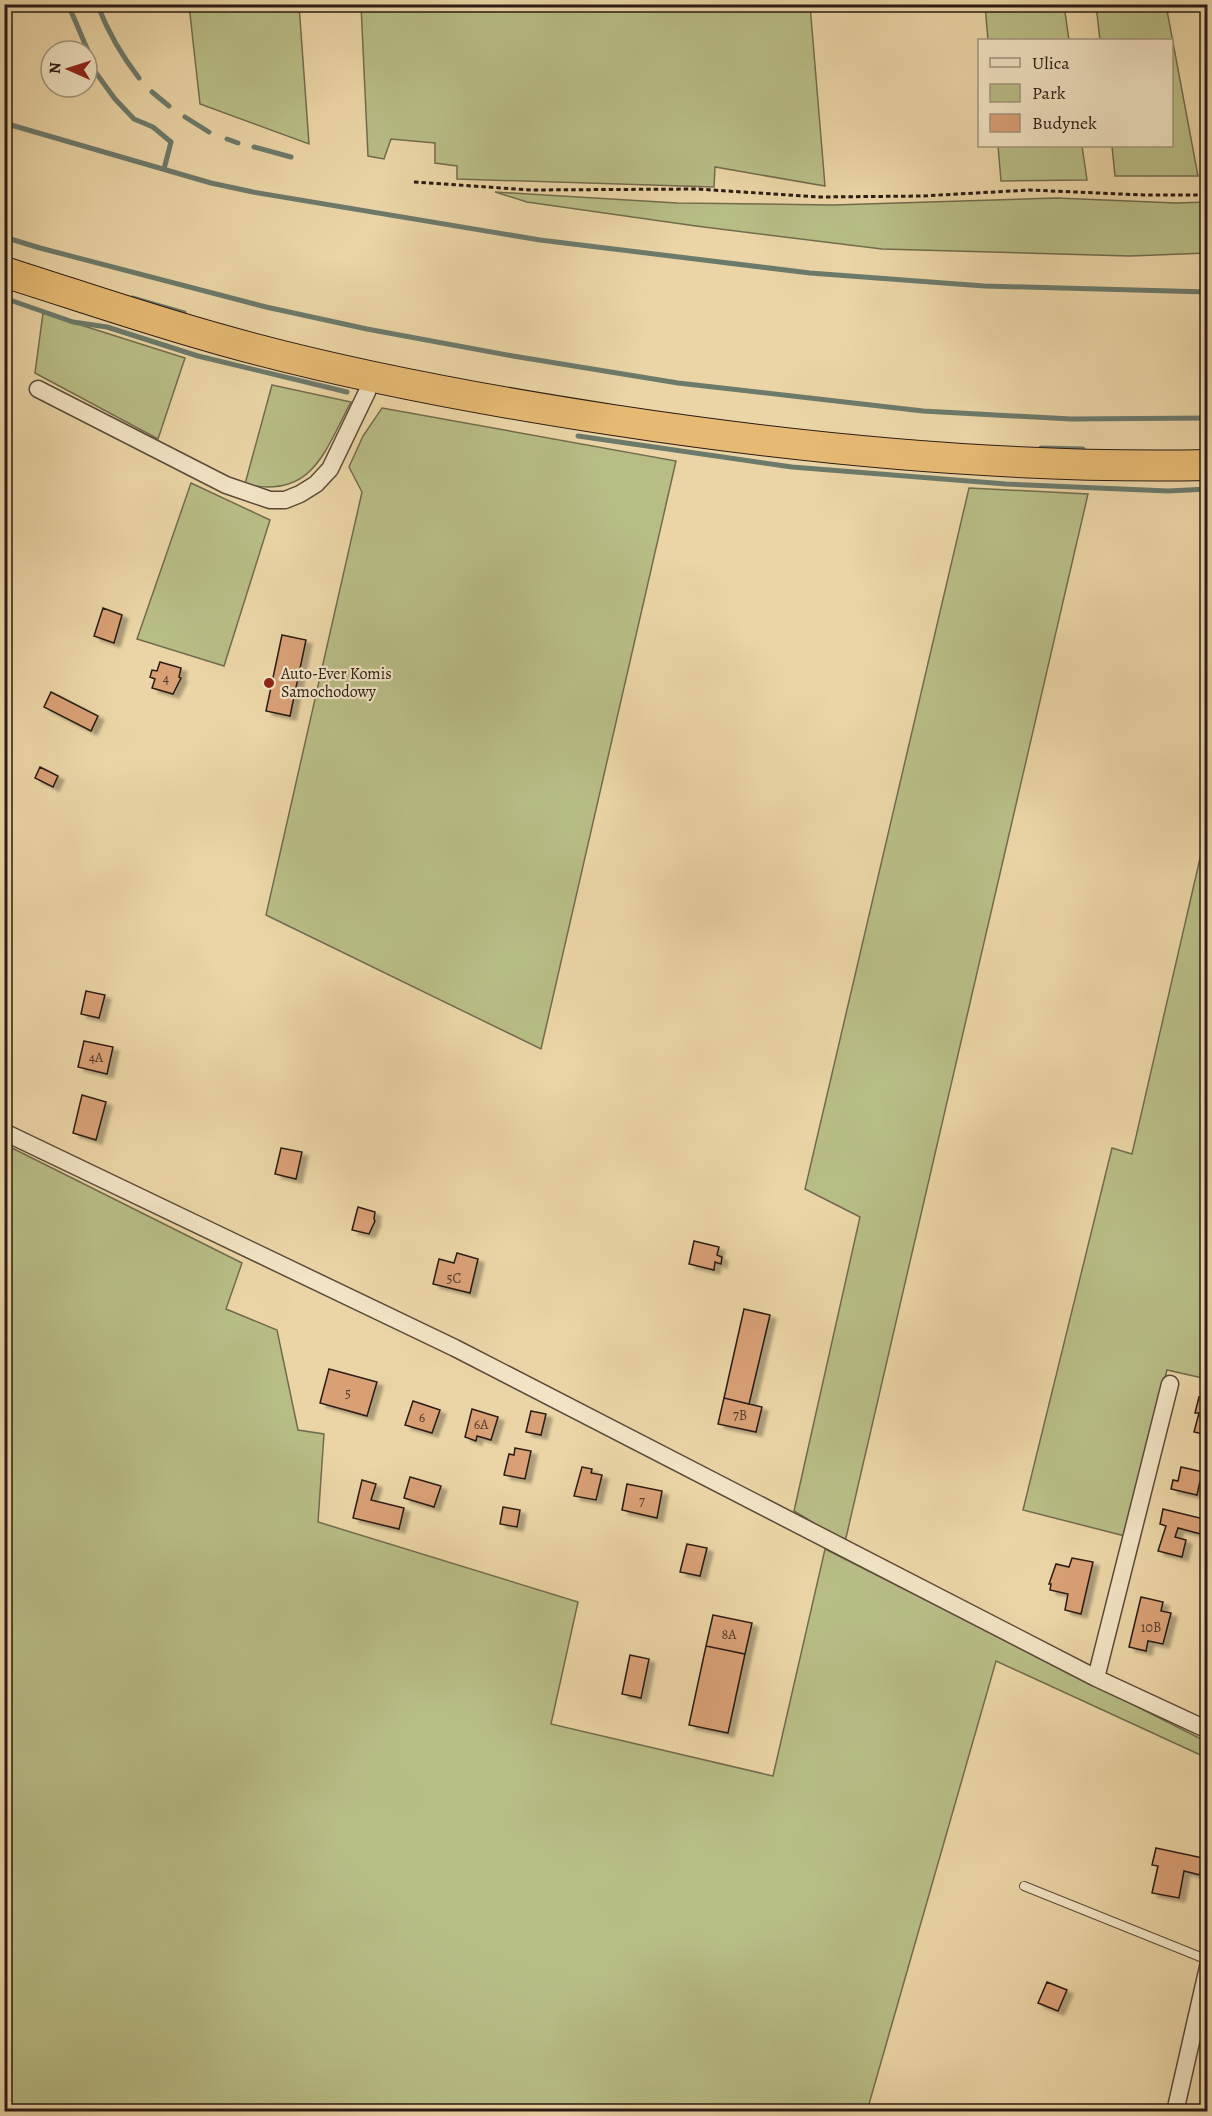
<svg xmlns="http://www.w3.org/2000/svg" width="1212" height="2116" viewBox="0 0 1212 2116" font-family="Alegreya,serif">
	<defs>
		<filter id="shadow"><feDropShadow dx="6" dy="4" stdDeviation="1.5" flood-color="#0004"/></filter>
	</defs>
	<rect width="100%" height="100%" fill="#ebd5a6"/>
	<filter id="stains"><feTurbulence type="fractalNoise" baseFrequency=".00333" numOctaves="4"/><feColorMatrix values="0 0 0 0 .2 0 0 0 0 .09 0 0 0 0 .02 0 0 0 .5 -.17"/></filter>
	<radialGradient id="worn" r=".72"><stop offset=".6" stop-color="#630" stop-opacity="0"/><stop offset="1" stop-color="#630" stop-opacity=".3"/></radialGradient>
	<path fill="#b8bd86" stroke="#726c4e" stroke-width="1.5" d="M189,5H299L309,144L200,104Z
		M361,5H810L825,186L715,167L714,187L457,179V166L435,163V143L391,139L384,159L368,156Z
		M985,5H1064L1069,40H988Z
		M1096,5H1166L1198,176H1115L1112,146H1172V40H1100Z
		M998,146H1082L1087,180L1001,181Z
		M495,192L677,203L833,205L1057,198L1176,203L1207,202V253L1130,256L882,249L696,226L527,202Z
		M43,313L185,358L158,439L35,373Z
		M272,385L351,402C325,450 313,500 245,484Z
		M382,408L676,461L541,1049L266,915L362,492L349,467L363,436Z
		M191,483L270,520L224,666L137,639Z
		M969,488L1088,494L845,1542L794,1511L860,1217L805,1189Z
		M1207,828V1379L1167,1370L1125,1536L1023,1510L1112,1148L1132,1154Z
		M4,1144L242,1263L226,1309L277,1330L298,1430L324,1434L318,1522L578,1602L551,1724L773,1776L825,1549L1207,1742V1758L996,1661L867,2111H5Z"/>
	<g fill="none" stroke-linecap="round" stroke-linejoin="round">
		<path stroke="#6c7a6b" stroke-width="5" d="M68,4L91,58V66L115,99L134,119L153,127L171,142L164,169
			M97,4C108,32 121,55 139,78
			M152,92L169,106
			M185,117L209,132
			M4,123L211,183L253,192L540,240L810,273L984,286L1208,292
			M227,139L238,143
			M254,147L291,157
			M4,237L40,248L266,307L367,329L513,356L678,383L923,411L1071,419L1208,418
			M4,298L73,322L107,327L198,356L347,392
			M132,298L184,313
			M578,436L792,467L1006,484L1168,491L1208,489
			M1041,448L1083,449"/>
	</g>
	<path fill="#d9a076" stroke="#2b1b15" stroke-width="1.5" filter="url(#shadow)" d="M103,608L122,615L114,643L94,636Z
		M282,635L306,640L290,716L266,711Z
		M160,662L181,668L179,677L181,678L173,694L152,688L155,679L150,677L152,670L157,671Z
		M51,692L98,716L91,731L44,707Z
		M40,767L58,776L53,787L35,778Z
		M86,991L105,995L99,1018L81,1014Z
		M84,1041L113,1047L107,1074L78,1067Z
		M82,1095L106,1102L96,1140L73,1133Z
		M281,1148L302,1152L296,1179L275,1174Z
		M358,1207L375,1212L374,1219L375,1221L369,1234L352,1230Z
		M694,1241L719,1247L717,1255L722,1257L721,1264L715,1262L714,1270L689,1264Z
		M457,1253L478,1259L470,1293L433,1284L439,1259L454,1263Z
		M744,1309L770,1315L749,1404L724,1398Z
		M329,1369L377,1382L367,1416L320,1403Z
		M1199,1397L1208,1399V1435L1194,1432L1199,1413H1195Z
		M724,1398L762,1407L756,1432L718,1424Z
		M413,1401L440,1410L432,1433L405,1425Z
		M472,1409L498,1417L491,1440L477,1436L476,1441L465,1437Z
		M531,1411L546,1414L541,1435L526,1432Z
		M515,1448L531,1451L525,1479L504,1475L509,1454L514,1455Z
		M582,1467L592,1469L591,1473L602,1475L596,1500L574,1496Z
		M1181,1467L1208,1473L1206,1482L1200,1481L1197,1495L1171,1489L1173,1480L1178,1481Z
		M410,1477L441,1486L434,1507L404,1498Z
		M362,1480L376,1484L371,1500L404,1508L399,1529L353,1518Z
		M627,1484L662,1491L657,1518L622,1510Z
		M503,1507L520,1510L517,1527L500,1524Z
		M1163,1509L1208,1520V1536L1178,1528L1175,1537L1186,1540L1182,1557L1158,1551L1166,1526L1160,1524Z
		M687,1544L707,1548L700,1576L680,1572Z
		M1072,1558L1093,1562L1081,1614L1065,1610L1068,1594L1050,1590L1051,1584H1049L1056,1564L1069,1567Z
		M1141,1597L1163,1602L1161,1611L1171,1613L1163,1644L1148,1641L1146,1651L1129,1647Z
		M713,1615L752,1623L745,1654L706,1646Z
		M706,1646L745,1654L728,1733L689,1725Z
		M630,1655L649,1659L641,1698L622,1694Z
		M1156,1848L1203,1858L1200,1875L1184,1871L1179,1898L1152,1893L1158,1866L1152,1865Z
		M1047,1982L1067,1990L1058,2011L1038,2003Z"/>
	<g fill="none" stroke-linecap="round" stroke-linejoin="round">
		<defs>
			<path id="lane" d="M1024,1886L1208,1960"/>
			<path id="street" d="M38,389L226,485L270,500H285L300,494L316,484L330,469L367,392L371,376
				M4,1132L455,1348L1096,1678L1208,1730
				M1096,1678L1170,1384
				M1175,2112L1208,1967"/>
			<path id="highway" d="M4,272C77,295 149,320 222,340C350,376 482,400 613,420C810,450 1008,469 1208,465"/>
		</defs>
		<use href="#lane" stroke="#5b4a39" stroke-width="10"/>
		<use href="#street" stroke="#5b4a39" stroke-width="19"/>
		<use href="#highway" stroke="#2b1b15" stroke-width="32"/>
		<path stroke="#2b1b15" stroke-width="3" stroke-dasharray="4.5 3" stroke-linecap="butt" d="M414,182L531,190L697,189L818,197L923,196L1029,190L1144,195H1208"/>
		<use href="#lane" stroke="#f2e4c5" stroke-width="8"/>
		<use href="#street" stroke="#f2e4c5" stroke-width="16"/>
		<use href="#highway" stroke="#e6ba73" stroke-width="30"/>
	</g>
	<circle fill="#8f2418" stroke="#f2e4c5" stroke-width="2" cx="269" cy="683" r="6"/>
	<g text-anchor="middle" dominant-baseline="central" stroke-width="4.5" stroke-linejoin="round" paint-order="stroke">
		<g font-size="14" fill="#563c2d">
			<text x="166" y="678">4</text>
			<text x="96" y="1057">4A</text>
			<text x="454" y="1278">5C</text>
			<text x="348" y="1393">5</text>
			<text x="740" y="1415">7B</text>
			<text x="422" y="1417">6</text>
			<text x="481" y="1424">6A</text>
			<text x="642" y="1501">7</text>
			<text x="1151" y="1627">10B</text>
			<text x="729" y="1634">8A</text>
		</g>
		<g font-size="16" fill="#2b1b15" stroke="#f2e4c5" text-anchor="start">
			<text x="281" y="674">Auto-Ever Komis<tspan x="281" dy="18">Samochodowy</tspan></text>
		</g>
	</g>
	<rect width="1212" height="2116" fill="none" stroke="#ebd5a6" stroke-width="24"/>
	<rect x="6" y="6" width="1200" height="2104" fill="none" stroke="#2b1b15" stroke-width="3"/>
	<rect x="12" y="12" width="1188" height="2092" fill="none" stroke="#2b1b15" stroke-width="1.5"/>
	<rect x="978" y="39" width="195" height="108" fill="#f2e4c5" stroke="#a2947f" stroke-width="1.5"/>
	<rect x="990" y="58" width="30" height="9" fill="#f2e4c5" stroke="#a2947f" stroke-width="1.5"/>
	<text x="1032" y="69" font-size="18" fill="#2b1b15">Ulica</text>
	<rect x="990" y="84" width="30" height="18" fill="#b8bd86" stroke="#a2947f" stroke-width="1.5"/>
	<text x="1032" y="99" font-size="18" fill="#2b1b15">Park</text>
	<rect x="990" y="114" width="30" height="18" fill="#d9a076" stroke="#a2947f" stroke-width="1.5"/>
	<text x="1032" y="129" font-size="18" fill="#2b1b15">Budynek</text>
	<g transform="translate(69 69) rotate(273)"><circle r="28" fill="#f2e4c5" stroke="#a2947f" stroke-width="1.5"/>
	<path d="M0-4.5L10 22L0 15L-10 22Z" fill="#8f2418"/>
	<text y="-9" font-size="16" font-weight="bold" text-anchor="middle" fill="#2b1b15">N</text>
	</g>
	<rect width="100%" height="100%" filter="url(#stains)"/>
	<rect width="100%" height="100%" fill="url(#worn)"/>
</svg>
